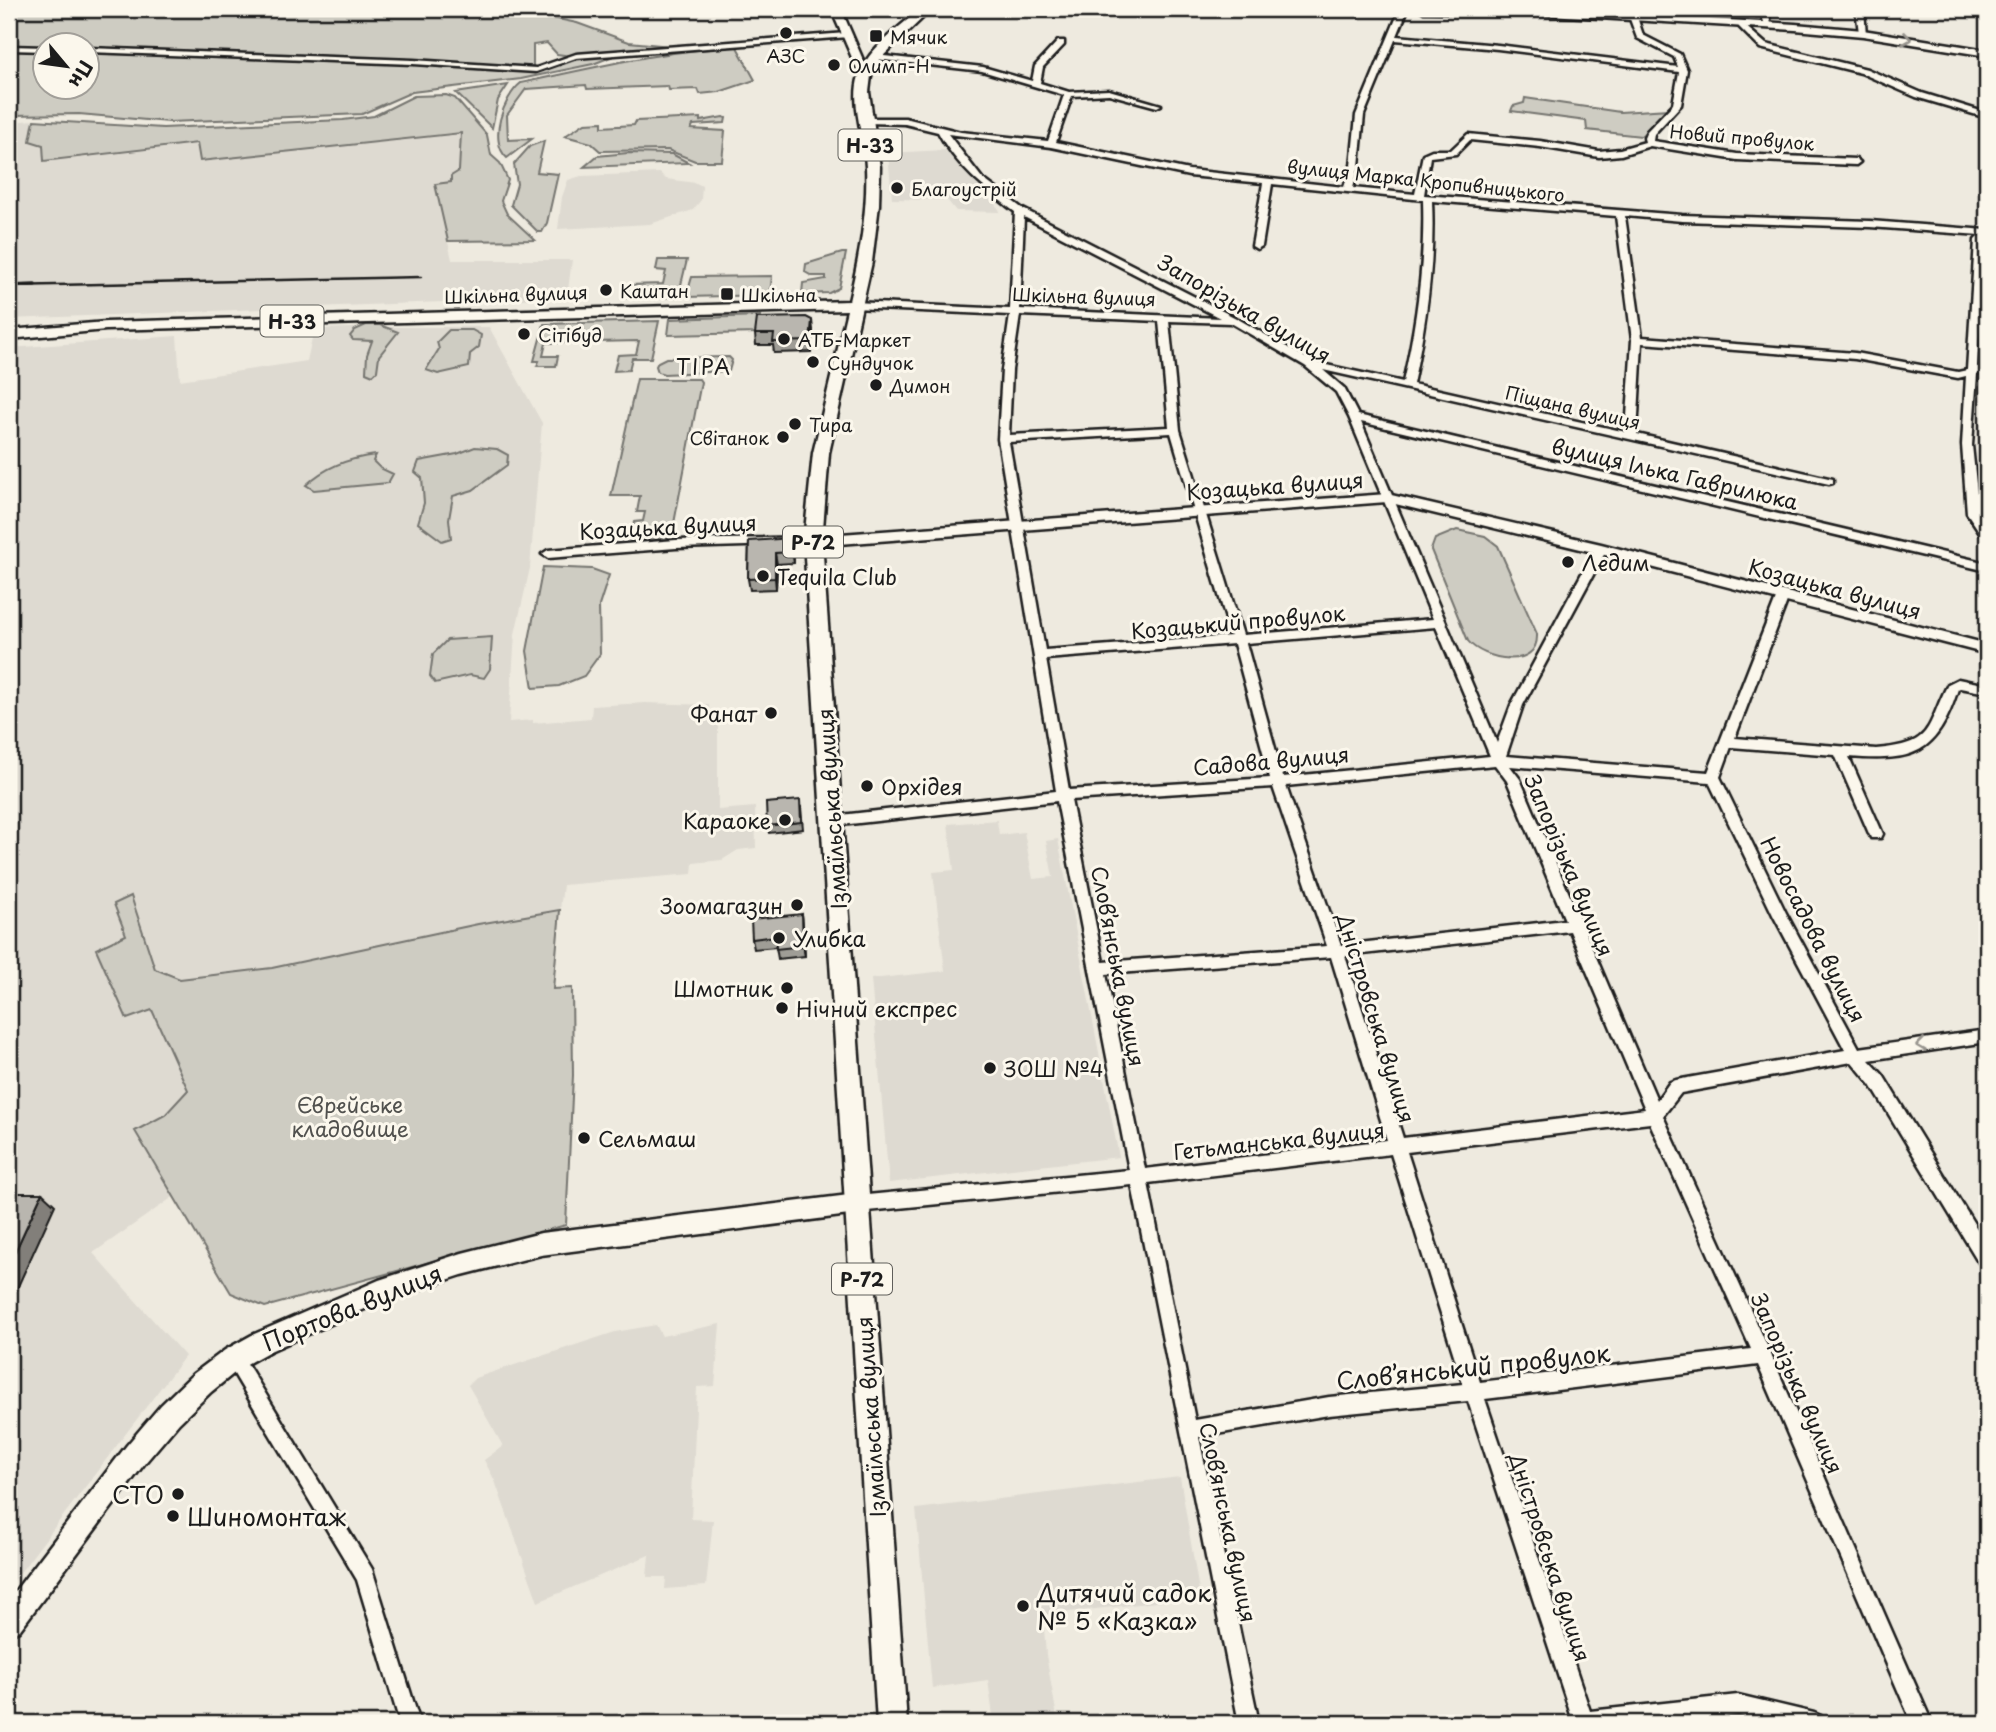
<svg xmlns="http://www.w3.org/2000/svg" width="1996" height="1732" viewBox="0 0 1996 1732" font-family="'Playpen Sans',sans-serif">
	<rect width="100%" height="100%" fill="#eeeadf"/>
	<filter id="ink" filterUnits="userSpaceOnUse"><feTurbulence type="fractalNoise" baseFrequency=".0143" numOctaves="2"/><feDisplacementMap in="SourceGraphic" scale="14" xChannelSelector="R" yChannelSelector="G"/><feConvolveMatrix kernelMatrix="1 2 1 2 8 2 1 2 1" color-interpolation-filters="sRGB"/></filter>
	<g filter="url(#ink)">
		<path fill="#dedad1" d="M34,120L31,141L43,145L45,161L197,143L201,161L462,133L459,172L451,182L435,184L452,260H572L567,297L9,319V122Z
			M945,150L999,209L1000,212L956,211L947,200L892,199L888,153Z
			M660,173L666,179L696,183L702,186L701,200L693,210L650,224L558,229L562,197L568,180L581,176Z
			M385,327H489L542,423L530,568L515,634L509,722L533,720V723L591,718L592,706L645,703L709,705V711H718V810L755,807L756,848L738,850L722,860L693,863L692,874L563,885L560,910L478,924L272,968L180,979L155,969L131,896L114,904L152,1009L188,1090L165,1115L135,1131L173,1197L93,1253L185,1356L9,1587V348L177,336L180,380L307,361L314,329Z
			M997,820L999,835L1024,832L1033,879L1053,877L1046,841L1058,839L1119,1157L889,1183L871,979L945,971L933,872L954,870L948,824Z
			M720,1324L715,1386L697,1387L691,1519L713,1520L706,1586L665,1589L666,1577H647L649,1555L538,1602L495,1481L484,1460L503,1446L468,1385L475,1378L615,1332L656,1325L662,1336Z
			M1180,1477L1200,1597L1043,1615L1046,1655L1058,1723H994L988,1680L932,1688L916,1509Z"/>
		<path fill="#ceccc2" stroke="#75746f" stroke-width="2" fill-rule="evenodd" d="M9,9H510L577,23L629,42L681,47L571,56L557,54L547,43L533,45V68L556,65L576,58L616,55L593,64L521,79L412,92L362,114L169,122L79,114L9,115ZM46,46H88V88H46Z
			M737,47L755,80L719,92L700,94L698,89L669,90L668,86L587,89L586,85L526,89L507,115L508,140L532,139L507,158C488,141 503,97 521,83C593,68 663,50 737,47Z
			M508,85L498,100L492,128L456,93Z
			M446,95L455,98L487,135L491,155L500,163L508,180L501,201L507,214L535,240L448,241L435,184L451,182V176L459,171L461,133L200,161L197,143L44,161L43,145L30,141L34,120L163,128L343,120L374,116L414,96Z
			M1525,98L1620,112L1670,109L1641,136L1587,130L1586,121L1511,111L1513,106L1524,103Z
			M723,117L726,118L725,123L693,125L691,129L725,131L722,161H695L668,150L600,151L591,143L565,136L585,123L602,122V127L634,125L636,121L701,118V121Z
			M544,141L537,172L558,174L547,223L542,232H538L511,205L517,184L514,164L530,146Z
			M628,153L672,154L689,163L584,167L597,156Z
			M842,253H846L839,288L829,293L802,294L803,283L826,279V276H812L805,272L806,264Z
			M658,260H687L678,297L624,298L628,285L663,284L666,271L656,270Z
			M772,276L770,295L686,297L692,277Z
			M760,316L758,333L668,335L670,319Z
			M659,321L651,358H632L629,370L614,371L618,355L636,354L639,341L546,343L543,356H558L556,366H537L539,361H534L544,324Z
			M366,325H380L398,332L379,356L377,371L373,375L366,372L367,355L372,341L353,340L350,336L355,330Z
			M449,330H472L481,335L479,347L470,354L469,367L438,374L426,370L439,349L437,342Z
			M729,357L732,360L729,371L664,374L658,372L656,366L658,362L666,358Z
			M637,379H699L701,382L671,539L630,540L634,522L643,521L645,512H637L640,496H611Z
			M475,447L497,449L508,455L507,465L473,490L453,496L449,519L451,538L442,541L418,523L424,503L422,478L415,472L419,461L457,454Z
			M376,455L373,461L380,468L393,474L388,483L314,490L306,485C325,467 350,458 376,455Z
			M1457,530L1485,536L1498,546L1537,634C1539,671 1483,660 1468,641L1431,550L1435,539Z
			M543,567L592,569L609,575L599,606L600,654L584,676L559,686L533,688L527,651Z
			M492,637L490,669L484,678L470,675L435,683L430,676L433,654L447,640Z
			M131,896L155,969L180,979L272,968L478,924L560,910L553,989L572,988L573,1075L566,1225L265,1307L231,1293L135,1131L165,1115L188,1090L152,1010L127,1019L96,949L126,935L114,904Z"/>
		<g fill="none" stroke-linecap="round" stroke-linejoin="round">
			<defs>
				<path id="minor" d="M1400,9H1408L1397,36L1498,45L1678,67L1674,57L1637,38L1630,19L1637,17L1643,35L1680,54L1687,70L1681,105L1654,134L1653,141L1737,154L1856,159L1860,162L1856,165L1737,160L1650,146L1621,155L1599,157L1540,147L1470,140L1456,154L1430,157L1424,195L1682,215L1870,221L1987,230V239L1985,241L1977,367L1987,365V371L1977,374L1972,445L1979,513L1987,526V538L1983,537L1967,513L1962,445L1966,376L1958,378L1855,359L1642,343L1637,434L1833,479V483L1829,484L1323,370L1344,388L1358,415L1987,563V571L1361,422L1497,743L1511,705L1595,549L1601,545L1607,549L1523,705L1506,756L1708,772L1777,596L1783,592L1789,596L1735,738L1876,749C1935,744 1925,729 1948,684L1958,679L1987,685V693L1960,688L1958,689C1937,754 1915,762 1849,757L1883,834L1881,838H1871L1835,755L1731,747L1720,777L1786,913L1859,1048L1987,1030V1042L1869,1060L1883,1075L1987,1245V1268L1981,1266L1871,1085L1852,1062L1681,1093L1663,1116L1769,1350L1932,1723H1912L1758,1365L1485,1399L1590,1711L1738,1695L1814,1713L1821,1716L1824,1723H1772L1738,1715L1666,1723H1567L1571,1715L1468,1401L1329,1415L1199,1437L1259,1723H1239L1132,1185L857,1212L851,1209L849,1204L851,1199L857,1196L1129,1170L1057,801L832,826L825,821L832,816L1056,791L998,439L1002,370L1010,315L853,308L848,305L853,302L1010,309L1015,212C985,189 956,166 938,132L905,124L867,123L863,120L864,118H905L961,132L1048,141L1064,95L982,71L875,59L871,57L875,55L983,67L1032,81L1035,66L1058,41H1064V45L1043,67L1040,83L1069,92L1109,90L1161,105L1157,107L1109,94L1072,96L1056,142L1189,170L1344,187L1351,166L1356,115ZM1395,40L1498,49L1679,72L1673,104L1647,131L1644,138L1645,142L1620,149L1599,151L1540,141L1468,134L1451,150H1432L1423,154L1415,194L1353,188L1359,166L1364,115ZM948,134L1051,147L1189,176L1263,183L1252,246L1257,249L1262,246L1272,184L1423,200C1425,262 1417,322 1403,382L1313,362L1238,319L1023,209L982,178ZM1432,201L1616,216L1632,340L1626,432L1413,384C1426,324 1435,263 1432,201ZM1625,216L1682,221L1870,227L1980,235L1975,240L1967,370L1958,372L1855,353L1642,337ZM1024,217L1220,318L1020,309ZM1020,315L1159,321L1169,427L1009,435L1012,370ZM1169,321L1231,323L1305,366L1336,392L1349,417L1433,619L1243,635L1180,430ZM1171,433L1231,636L1045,650L1009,442ZM1436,627L1490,756L1283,777L1246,643ZM1234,644L1270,778L1069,790L1046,659ZM1495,765L1507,781L1565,920L1341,945L1286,786ZM1510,766L1709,782L1773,915L1845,1050L1676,1080L1670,1082L1657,1100L1520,779ZM1273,787L1327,946L1103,962L1071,800ZM1570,931L1645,1109L1403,1138L1345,956ZM1331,957L1387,1140L1145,1169L1106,974ZM1650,1123L1751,1349L1480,1382L1407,1152ZM1391,1154L1463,1384L1329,1397L1195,1420L1148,1183Z
					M1759,9H1767L1772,27H1766Z
					M1856,9H1864L1866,35L1859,33Z
					M1742,23L1766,44L1867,69L1922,93L1987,113V118L1916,97L1861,73L1760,48L1739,27L1738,25Z
					M846,33L850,35L849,37L576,58L536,72L413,64L88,52V48L413,60L536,68L576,54Z
					M9,46L46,47V51L9,50Z
					M813,537L819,541L817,544L676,548L548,558L542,554L548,550L676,540Z
					M234,1349L240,1352L372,1569L420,1723H400L357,1580L228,1364L225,1358L228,1352Z"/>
				<path id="tertiary" d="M831,9H841L870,76L869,78L860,76Z
					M1419,9H1536L1795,24L1863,30L1987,50V56L1863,36L1795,30L1515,13L1424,12Z
					M1387,494L1601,544L1987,644V654L1601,554L1387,502L813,546L806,541L813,536Z"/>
				<path id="secondary" d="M857,1194L865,1197L868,1204L865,1211L857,1214L541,1255L462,1275L383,1301L270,1351L243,1366L211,1392L179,1423L145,1463L19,1631L9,1634V1599L127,1445L161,1405L193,1374L225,1350L252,1335L379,1280L462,1253L541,1233Z"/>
				<path id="primary" d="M920,9H932L880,59L871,76L869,92L880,167L879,205L872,262L829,453L822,541L907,1723H877L804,541L813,453L847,310L106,330L9,339V330L106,322L849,301C859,258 868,212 866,167C865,139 850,104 859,76C867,49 899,28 920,9Z"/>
			</defs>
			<use href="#minor" stroke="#1c1c1c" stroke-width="5"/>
			<use href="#tertiary" stroke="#1c1c1c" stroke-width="5"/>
			<use href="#secondary" stroke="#1c1c1c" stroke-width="5"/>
			<use href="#primary" stroke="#1c1c1c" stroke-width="5"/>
			<use href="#minor" fill="#fbf7ec" fill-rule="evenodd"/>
			<use href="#tertiary" fill="#fbf7ec" fill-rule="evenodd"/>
			<use href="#secondary" fill="#fbf7ec" fill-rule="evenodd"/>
			<use href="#primary" fill="#fbf7ec" fill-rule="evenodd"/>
			<path stroke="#1c1c1c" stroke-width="2.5" d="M9,286L421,277"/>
			<path stroke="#1c1c1c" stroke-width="3.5" d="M9,286L35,285"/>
		</g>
		<path fill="#9f9d96" stroke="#1c1c1c" stroke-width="2" d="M813,330L811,352L774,353L773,345H756L755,334Z
			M749,541L794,549V563L777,564L776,589L750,590L748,579Z
			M801,807L803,829L769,833L767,826Z
			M802,914L805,956L778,959L776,947L754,949L752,939Z"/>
		<path fill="#827f7a" stroke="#1c1c1c" stroke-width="2" d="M812,320L813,330L811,352L810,341Z
			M792,538L794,549V563L792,552Z
			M775,553L777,564L776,589L775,578Z
			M802,914L803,924L805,956L803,946Z
			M42,1193L55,1205L9,1306V1265Z"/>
		<path fill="#b9b6af" stroke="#1c1c1c" stroke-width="2" d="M806,317L812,320L810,341L773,342L774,334H755L757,318Z
			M792,538V552L775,553V578L748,579L749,541Z
			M800,800L801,822L767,826L766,803Z
			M802,914L803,946L776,949V936L752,939L751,919Z
			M9,1193H42L9,1265Z"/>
		<defs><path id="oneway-chevron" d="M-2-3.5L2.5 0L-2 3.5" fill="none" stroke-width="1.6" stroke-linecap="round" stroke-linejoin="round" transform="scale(1.75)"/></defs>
		<g stroke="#97948e">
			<use href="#oneway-chevron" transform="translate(1907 39) rotate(9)"/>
			<use href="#oneway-chevron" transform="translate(1921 1045) rotate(172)"/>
		</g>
	</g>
	<g fill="#1c1c1c" stroke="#fbf7ec" stroke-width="2.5">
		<circle cx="786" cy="33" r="7"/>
		<rect x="869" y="29" width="14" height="14" rx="3.5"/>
		<circle cx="834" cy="65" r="7"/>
		<circle cx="897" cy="188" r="7"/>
		<circle cx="606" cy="290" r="7"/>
		<rect x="720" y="287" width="14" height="14" rx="3.5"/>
		<circle cx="524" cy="334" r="7"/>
		<circle cx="784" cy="339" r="7"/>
		<circle cx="813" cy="362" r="7"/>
		<circle cx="876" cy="385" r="7"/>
		<circle cx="795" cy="424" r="7"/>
		<circle cx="783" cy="437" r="7"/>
		<circle cx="1568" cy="562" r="7"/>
		<circle cx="763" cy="576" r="7"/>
		<circle cx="771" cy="713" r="7"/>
		<circle cx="867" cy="786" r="7"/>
		<circle cx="785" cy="820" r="7"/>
		<circle cx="797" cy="905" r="7"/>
		<circle cx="779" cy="938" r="7"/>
		<circle cx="787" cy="988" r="7"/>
		<circle cx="782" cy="1008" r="7"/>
		<circle cx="990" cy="1068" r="7"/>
		<circle cx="584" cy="1138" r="7"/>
		<circle cx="178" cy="1494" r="7"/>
		<circle cx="173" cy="1516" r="7"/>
		<circle cx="1023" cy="1606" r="7"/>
	</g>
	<g text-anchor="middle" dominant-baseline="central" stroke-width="6" stroke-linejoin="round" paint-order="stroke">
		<g font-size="18" fill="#1c1c1c" stroke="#fbf7ec" text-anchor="start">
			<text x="890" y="36">Мячик</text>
			<text x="786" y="55" text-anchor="middle">АЗС</text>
			<text x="848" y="65">Олимп-Н</text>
			<text x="911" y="188">Благоустрій</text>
			<text x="620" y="290">Каштан</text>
			<text x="741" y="294">Шкільна</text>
			<text x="538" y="334">Сітібуд</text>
			<text x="798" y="339">АТБ-Маркет</text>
			<text x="827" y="362">Сундучок</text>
			<text x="890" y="385">Димон</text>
			<text x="809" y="424">Тира</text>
			<text x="769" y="437" text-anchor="end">Світанок</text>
		</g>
		<g font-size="18" fill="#1c1c1c" stroke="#fbf7ec">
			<text transform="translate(1742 137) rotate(5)">Новий провулок</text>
			<text transform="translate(1426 180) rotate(6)">вулиця Марка Кропивницького</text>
			<text transform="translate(516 294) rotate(-2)">Шкільна вулиця</text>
			<text transform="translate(1084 296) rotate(2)">Шкільна вулиця</text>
			<text transform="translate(1573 407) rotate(13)">Піщана вулиця</text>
		</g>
		<g fill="#fbf7ec" stroke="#5f5e5a" stroke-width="2">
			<rect x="838.5" y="129.5" width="63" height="31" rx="5"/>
			<rect x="260.5" y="305.5" width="63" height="31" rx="5"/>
			<rect x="783" y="526.5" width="60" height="31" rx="5"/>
			<rect x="832" y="1263.5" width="60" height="31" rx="5"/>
		</g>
		<g font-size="19" font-weight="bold" fill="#1c1c1c">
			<text x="870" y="145">Н-33</text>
			<text x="292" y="321">Н-33</text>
			<text x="813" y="542">Р-72</text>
			<text x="862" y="1279">Р-72</text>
		</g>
		<g font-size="21" fill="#1c1c1c" stroke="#fbf7ec">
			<text transform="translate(1245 308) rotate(30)">Запорізька вулиця</text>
			<text transform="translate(1675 473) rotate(13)">вулиця Ілька Гаврилюка</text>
			<text transform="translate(1275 485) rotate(-4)">Козацька вулиця</text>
			<text transform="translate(668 526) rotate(-3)">Козацька вулиця</text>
			<text transform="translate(1835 588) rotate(15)">Козацька вулиця</text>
			<text transform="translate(1238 621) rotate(-5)">Козацький провулок</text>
			<text transform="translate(1271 760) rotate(-5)">Садова вулиця</text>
			<text transform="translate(831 809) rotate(-94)">Ізмаїльська вулиця</text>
			<text transform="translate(1570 865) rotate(67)">Запорізька вулиця</text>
			<text transform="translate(1814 929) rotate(63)">Новосадова вулиця</text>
			<text transform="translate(1119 966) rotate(79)">Словʼянська вулиця</text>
			<text transform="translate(1377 1018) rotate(73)">Дністровська вулиця</text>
			<text transform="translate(1279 1140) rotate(-6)">Гетьманська вулиця</text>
			<text transform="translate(1798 1383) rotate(66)">Запорізька вулиця</text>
			<text transform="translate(870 1417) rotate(-94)">Ізмаїльська вулиця</text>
			<text transform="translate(1229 1522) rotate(78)">Словʼянська вулиця</text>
			<text transform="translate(1551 1557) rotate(72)">Дністровська вулиця</text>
		</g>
		<g font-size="21" letter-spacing="2" fill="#1c1c1c" stroke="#fbf7ec">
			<text x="704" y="366">ТІРА</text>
		</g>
		<g font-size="21" fill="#1c1c1c" stroke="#fbf7ec" text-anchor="start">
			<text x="1582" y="562">Ледим</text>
			<text x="777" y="576">Tequila Club</text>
			<text x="757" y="713" text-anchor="end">Фанат</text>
			<text x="881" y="786">Орхідея</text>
			<text x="771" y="820" text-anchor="end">Караоке</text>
			<text x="783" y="905" text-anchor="end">Зоомагазин</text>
			<text x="793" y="938">Улибка</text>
			<text x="773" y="988" text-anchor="end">Шмотник</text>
			<text x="796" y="1008">Нічний експрес</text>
			<text x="1004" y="1068">ЗОШ №4</text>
			<text x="598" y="1138">Сельмаш</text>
		</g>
		<g font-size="21" fill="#51514e" stroke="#fbf7ec">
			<text x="350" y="1104">Єврейське<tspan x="350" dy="24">кладовище</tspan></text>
		</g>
		<g font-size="24" fill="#1c1c1c" stroke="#fbf7ec">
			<text transform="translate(352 1307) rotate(-22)">Портова вулиця</text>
			<text transform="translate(1473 1366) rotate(-6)">Словʼянський провулок</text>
		</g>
		<g font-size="24" fill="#1c1c1c" stroke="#fbf7ec" text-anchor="start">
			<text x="164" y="1494" text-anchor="end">СТО</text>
			<text x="187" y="1516">Шиномонтаж</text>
			<text x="1037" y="1592">Дитячий садок<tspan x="1037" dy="28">№ 5 «Казка»</tspan></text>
		</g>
	</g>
	<rect width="1996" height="1732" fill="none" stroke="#fbf7ec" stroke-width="35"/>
	<rect x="18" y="18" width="1961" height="1697" fill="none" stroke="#1c1c1c" stroke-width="2.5" filter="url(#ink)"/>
	<g transform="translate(66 66) rotate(119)"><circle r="33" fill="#fbf7ec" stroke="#a29f99" stroke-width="2"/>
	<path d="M0-5L12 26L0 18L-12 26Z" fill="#1c1c1c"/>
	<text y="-10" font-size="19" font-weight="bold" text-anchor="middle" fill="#1c1c1c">Пн</text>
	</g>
</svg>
